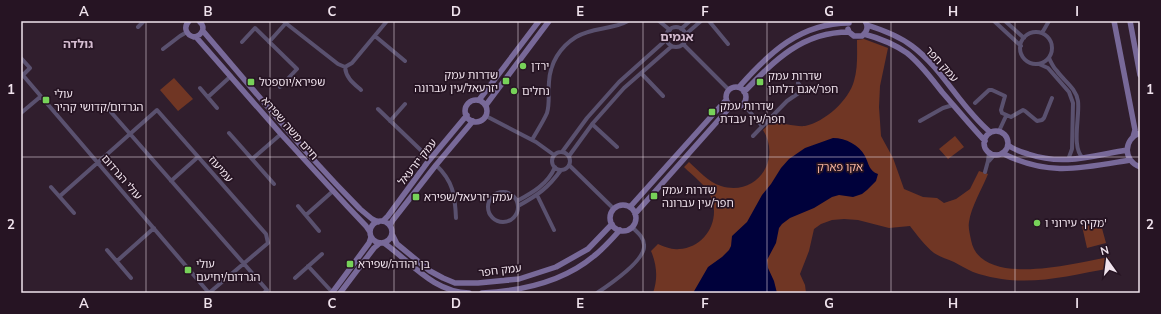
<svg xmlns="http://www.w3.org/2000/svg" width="1161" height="314" viewBox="0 0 1161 314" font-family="Mulish,'Noto Sans Hebrew',sans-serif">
	<rect width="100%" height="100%" fill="#301e2d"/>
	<path fill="#703624" d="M864,39L888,48L880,86L879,107L881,136L893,158L904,189L923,197L937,198L944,203L956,199L970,189L979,171L988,174C982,189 971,207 969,222C968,228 970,234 971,240C980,289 1076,263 1109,257L1111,268C1062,277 1022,289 973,272C966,269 960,265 954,262C947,259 940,257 934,253C925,246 917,235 910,226L889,228L858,220L844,219L832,220L821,224L814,229L809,251L800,274L805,285L806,293H653C658,279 657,265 651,251L658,244C665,247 672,250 679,249C705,248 721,220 711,197C706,185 693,176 684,167L689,162C698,170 708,182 721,186C756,197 782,160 763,130L772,121C780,123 797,127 805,126C825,122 849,100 854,81C858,68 857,53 857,40Z
		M174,78L193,99L178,111L160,90Z
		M955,136L964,147L948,159L939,149Z
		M1100,221L1106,243L1087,248L1082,226Z"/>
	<path fill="#00013b" d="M833,138C846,138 859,145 865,156C869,164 869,171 878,174L876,181L867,190L862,194L853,197L839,195L832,197L814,208L790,218L782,224L779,228L776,243L767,260L768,268L774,281L777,293H693L708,267L722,257L729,250L731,246L732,236L747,222L762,195L771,184L781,168L789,159L805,148Z"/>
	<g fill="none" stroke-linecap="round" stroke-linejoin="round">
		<path stroke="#5a516f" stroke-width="4" d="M283,21L338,64L345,67L352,63L387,21
			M659,21L670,30
			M709,21L728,44
			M994,21L1021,46
			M1005,21L1024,38
			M138,27L144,21
			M666 37a10 10 0 1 1 20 0a10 10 0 1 1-20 0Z
			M681,29L690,21
			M1020 48a16 16 0 1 1 32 0a16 16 0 1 1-32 0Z
			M1042,33L1049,21
			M686,34L701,21
			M375,36L405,61
			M242,42L255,28L297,69L280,87
			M269,42L286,23
			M683,44L729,90
			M163,49L180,36L187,32
			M21,58L30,68L23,75
			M1049,58C1051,62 1053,67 1057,71C1064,81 1076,88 1078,101C1080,116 1071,148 1083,158
			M1039,64L1048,68L1069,92L1073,103L1072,149L1068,160
			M345,67C346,78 353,83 361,90
			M21,73L209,293
			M641,73L663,96
			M200,88L217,108
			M208,97L231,76
			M975,103L989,90H992L1005,96L1001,110L1002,113L1011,117L1023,110L1025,111L1037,121L1042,120L1044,118L1052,98
			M743,104L762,126
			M378,109L430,159
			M110,111L267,290L264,293
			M21,113L40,97
			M486,116L536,142L554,155
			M390,121L405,104
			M920,121L943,108L953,105
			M592,124L617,147
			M999,131L1006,116
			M229,133L274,184
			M753,136L787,101L803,90L798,83
			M532,140C537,131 543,122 547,113C550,103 548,93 549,82C550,63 560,47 576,37C592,27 612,30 628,21
			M562,152L587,118L619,82L667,39
			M552 161a9 9 0 1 1 18 0a9 9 0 1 1-18 0Z
			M569,156L593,123L624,88L672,46
			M252,159L281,134
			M989,161L995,154
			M436,165C453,181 455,195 456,218
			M569,165L614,209
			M985,172L988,161L989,152
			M171,181L198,157
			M51,187L74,213
			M488 207a15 15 0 1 1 30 0a15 15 0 1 1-30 0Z
			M537,195L554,230
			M60,196L157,110L266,234L268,243L209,293
			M517,201C532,193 548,184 555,167
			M298,206L319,231
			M518,206C538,195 548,188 561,170
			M306,215L333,191
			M107,250L131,278
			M117,261L154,228
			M308,266L333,293
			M295,278L322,254
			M597,293C609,285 646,260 644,245C644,237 637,232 632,227"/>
		<path stroke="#786999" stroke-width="5.5" d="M189,21C183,27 186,35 194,37C203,35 206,27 199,21
			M1114,21L1135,130L1133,137
			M1130,21L1140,75
			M867,25C883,30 899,36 912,46C943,69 960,107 990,132
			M848,29L849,32L854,36H862C867,32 869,27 865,21
			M203,31L301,146L336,184L360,209L372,219L378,222
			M864,34C879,38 894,44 907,53C921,64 931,78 942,92C956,108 970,125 985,141
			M196,37L281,134L347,206L366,226L370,232
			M726 97a10 10 0 1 1 20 0a10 10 0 1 1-20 0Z
			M739,87C769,53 800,23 849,23
			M744,92C775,60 802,32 849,32
			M479,100L539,21
			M465 111a11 11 0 1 1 22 0a11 11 0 1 1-22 0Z
			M486,105L549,21
			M984 143a12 12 0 1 1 24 0a12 12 0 1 1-24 0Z
			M1140,133C1123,139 1123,161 1140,167
			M1008,145C1014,150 1021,152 1028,154C1064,166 1091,156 1127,150
			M1002,153C1048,177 1082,168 1130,160
			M610 218a13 13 0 1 1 26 0a13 13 0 1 1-26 0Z
			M630,207L726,100
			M635,214L731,106
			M383,221L388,216L427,163L467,115
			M370 232a11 11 0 1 1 22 0a11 11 0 1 1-22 0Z
			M390,225L393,220L436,165L473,121
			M392,234L397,244L430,271L443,278L455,283H478L519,279L556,267L588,249L612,224
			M384,243C411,262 433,292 469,293
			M332,293L369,243L371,237
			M340,293L374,248L380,243
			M482,293C522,291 563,282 594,256C603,249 612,239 620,230"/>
	</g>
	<path fill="none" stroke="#f0e3ed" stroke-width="1" stroke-opacity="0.55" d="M146,21V293M270,21V293M394,21V293M518,21V293M643,21V293M767,21V293M891,21V293M1015,21V293M21,157H1140"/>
	<g fill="#77d259" stroke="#261423" stroke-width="1.5">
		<circle cx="523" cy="66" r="4"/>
		<rect x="502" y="77" width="8" height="8" rx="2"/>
		<rect x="247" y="78" width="8" height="8" rx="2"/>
		<rect x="756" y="78" width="8" height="8" rx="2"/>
		<circle cx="514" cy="91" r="4"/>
		<rect x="42" y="96" width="8" height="8" rx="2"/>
		<rect x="708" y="108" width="8" height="8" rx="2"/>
		<rect x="650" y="192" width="8" height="8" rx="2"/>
		<rect x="412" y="193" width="8" height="8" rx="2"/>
		<circle cx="1037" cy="223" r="4"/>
		<rect x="346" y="260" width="8" height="8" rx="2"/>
		<rect x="184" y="266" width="8" height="8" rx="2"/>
	</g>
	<g text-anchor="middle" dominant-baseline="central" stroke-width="3.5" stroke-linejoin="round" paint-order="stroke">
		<g font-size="11" fill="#f0e3ed" stroke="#261423">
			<text transform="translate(942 64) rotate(48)">עמק חפר</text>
			<text transform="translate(290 128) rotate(49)">חיים משה שפירא</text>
			<text transform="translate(417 162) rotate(-52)">עמק יזרעאל</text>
			<text transform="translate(221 169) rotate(49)">עמיעוז</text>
			<text transform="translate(122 177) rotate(49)">עולי הגרדום</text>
			<text transform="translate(500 270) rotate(-7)">עמק חפר</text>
		</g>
		<g font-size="11" fill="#f0e3ed" stroke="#261423" text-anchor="start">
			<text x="531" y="66">ירדן</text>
			<text x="498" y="75" text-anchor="end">שדרות עמק<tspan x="498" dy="13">יזרעאל/עין עברונה</tspan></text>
			<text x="768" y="76">שדרות עמק<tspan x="768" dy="13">חפר/אגם דלתון</tspan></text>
			<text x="259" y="82">שפירא/יוספטל</text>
			<text x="522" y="91">נחלים</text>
			<text x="54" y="94">עולי<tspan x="54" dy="13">הגרדום/קדושי קהיר</tspan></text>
			<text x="720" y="106">שדרות עמק<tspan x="720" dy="13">חפר/עין עבדת</tspan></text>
			<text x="662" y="190">שדרות עמק<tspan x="662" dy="13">חפר/עין עברונה</tspan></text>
			<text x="424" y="197">עמק יזרעאל/שפירא</text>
			<text x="1045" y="223">מקיף עירוני ו'</text>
			<text x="196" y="264">עולי<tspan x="196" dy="13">הגרדום/יחיעם</tspan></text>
			<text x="358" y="264">בן יהודה/שפירא</text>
		</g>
		<g font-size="11" fill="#f5b39e" stroke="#261423">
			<text x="840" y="167">אקו פארק</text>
		</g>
		<g font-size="12" font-weight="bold" fill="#d5bdd1" stroke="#261423">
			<text x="677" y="36">אגמים</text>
			<text x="78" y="43">גולדה</text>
		</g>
	</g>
	<rect width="1161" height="314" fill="none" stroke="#261423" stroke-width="44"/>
	<g transform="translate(1107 260) rotate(346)" stroke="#261423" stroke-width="3" paint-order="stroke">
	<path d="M0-3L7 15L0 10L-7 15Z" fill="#f0e3ed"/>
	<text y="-6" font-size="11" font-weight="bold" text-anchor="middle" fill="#f0e3ed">N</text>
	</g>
	<rect x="22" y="22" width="1117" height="270" fill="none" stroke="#f0e3ed" stroke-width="1.5"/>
	<g font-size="13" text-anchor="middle" font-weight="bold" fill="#f0e3ed">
		<text x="84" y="16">A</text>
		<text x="208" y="16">B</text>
		<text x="332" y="16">C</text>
		<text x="456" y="16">D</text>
		<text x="580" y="16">E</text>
		<text x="705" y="16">F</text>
		<text x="829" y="16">G</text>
		<text x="953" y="16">H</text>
		<text x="1077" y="16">I</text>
		<text x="11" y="94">1</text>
		<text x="1150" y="94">1</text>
		<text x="11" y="229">2</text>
		<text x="1150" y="229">2</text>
		<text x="84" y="308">A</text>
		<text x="208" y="308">B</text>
		<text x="332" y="308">C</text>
		<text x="456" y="308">D</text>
		<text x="580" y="308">E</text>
		<text x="705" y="308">F</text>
		<text x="829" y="308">G</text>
		<text x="953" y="308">H</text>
		<text x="1077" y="308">I</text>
	</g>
</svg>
